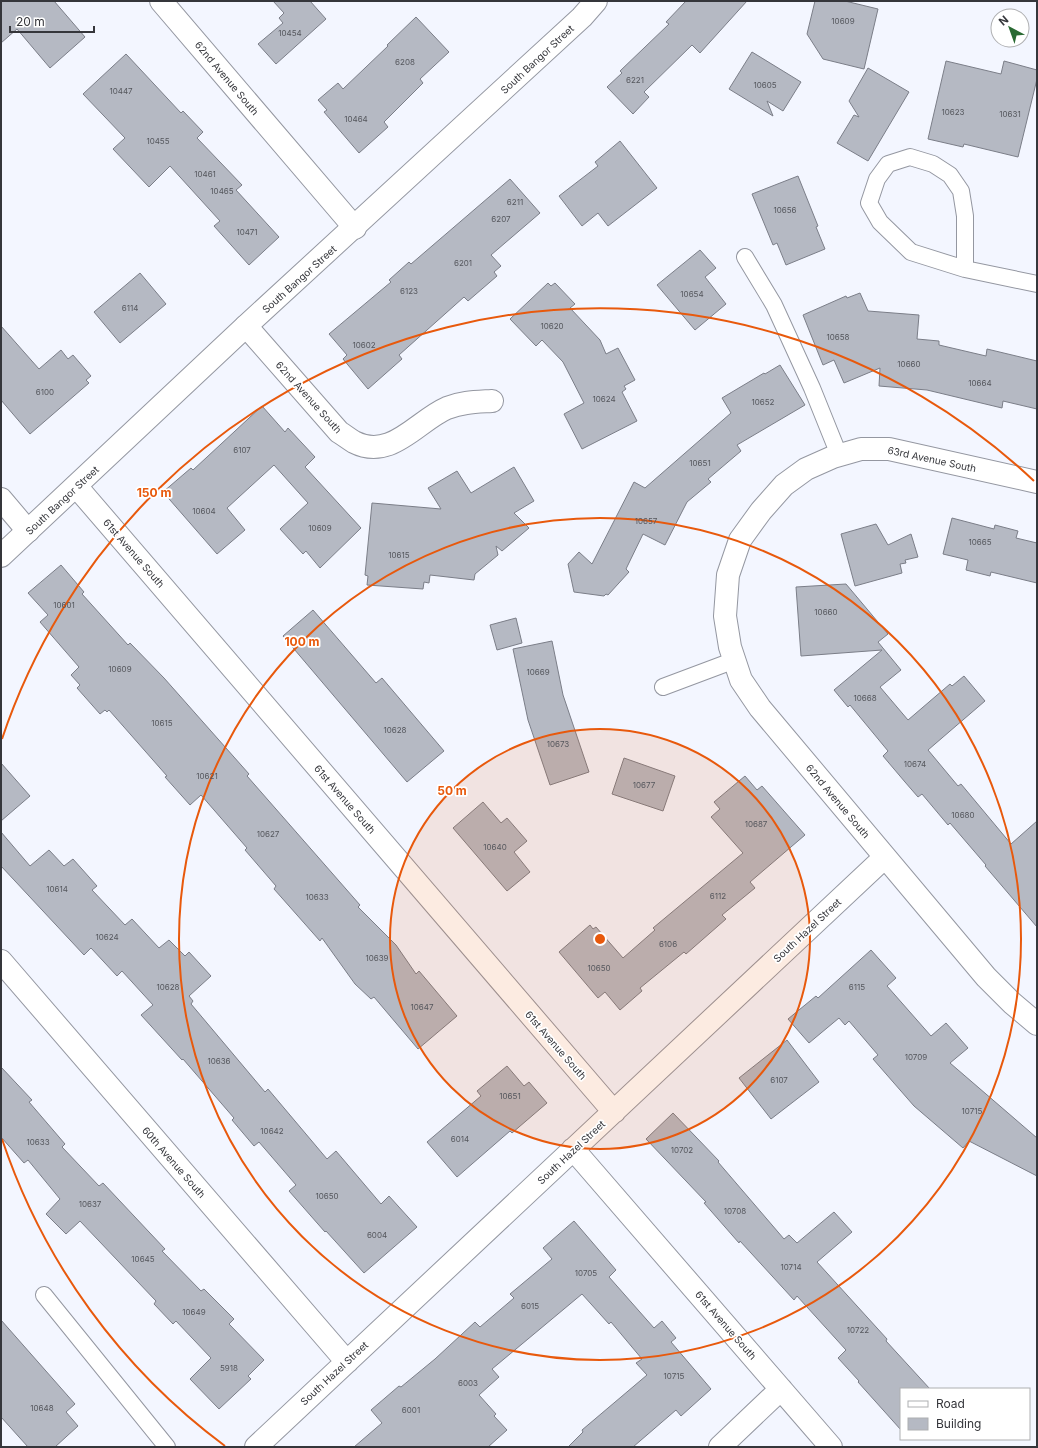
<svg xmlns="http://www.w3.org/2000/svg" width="1038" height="1448" viewBox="0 0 1038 1448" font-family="Inter,sans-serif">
	<rect width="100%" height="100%" fill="#f3f6ff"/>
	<path fill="#b5b9c3" stroke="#7b7e88" d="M1,1H54L85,37L50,68L17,29L1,43Z
		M273,1H310L326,19L276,64L258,44L283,23L279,18L284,13Z
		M686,1H747L700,53L692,45L644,92L649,97L633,114L607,87L622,73L620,71L669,24L666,22Z
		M815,1H845L878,9L864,69L823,59L807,34Z
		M416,17L449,52L420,79L423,83L384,122L388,127L359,153L324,112L327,110L318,100L338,83L343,89L388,46L387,45Z
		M752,52L801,82L783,111L767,101L773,116L729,89Z
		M126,54L181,113L183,111L203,132L197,138L242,185L236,190L279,237L249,265L214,226L220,221L170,166L149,187L113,149L125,138L83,94Z
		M946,61L1001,74L1004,61L1037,70V79L1018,157L964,144L963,147L928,139Z
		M868,68L909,92L868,161L837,143L854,115L859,117L849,101Z
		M620,141L657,188L608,226L598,213L582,226L559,196L598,166L595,162Z
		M798,176L818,226L816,227L825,249L786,265L777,243L773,245L752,194Z
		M510,179L540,213L491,255L501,266L494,272L497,276L468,301L464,297L399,355L402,359L368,389L343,359L347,355L329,334L391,282L389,280L409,262L411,264Z
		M700,250L716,268L705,277L726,304L695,330L657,285Z
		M140,273L166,304L120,343L94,312Z
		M548,283L551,286L555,283L575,304L570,308L600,340L606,354L618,348L635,380L624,386L626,389L622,392L637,421L582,449L564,414L584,403L563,362L542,340L536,346L510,319Z
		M860,293L868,311L919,315L917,339L939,341V345L986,356L987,349L1037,361V409L1003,401L1002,408L927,390L879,386L880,368L844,383L834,360L823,365L803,315L846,296L847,298Z
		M1,326L39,369L61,350L68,359L73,355L91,376L86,380L89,383L30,434L1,400Z
		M780,365L805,405L737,445L741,451L708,479L711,482L687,502L665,545L643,534L626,569L629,572L608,595L606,594L604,596L574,592L568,564L579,552L592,564L634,482L645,488L731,413L722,398L764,373L765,374Z
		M262,406L285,432L288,428L315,457L305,467L361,528L320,568L306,551L303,554L280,529L308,503L274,465L227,508L245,530L217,554L163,492L191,468L193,470Z
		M514,467L534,501L514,513L529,528L502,551L496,546L498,555L475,574L474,580L430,575L429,583L424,582L423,589L367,585L368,576L365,575L372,503L441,509L428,488L457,471L471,493Z
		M952,518L994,529L995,525L1018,531L1016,538L1037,543V583L991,572L990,576L966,570L968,560L943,554Z
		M876,524L888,545L911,534L918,557L905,560L906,563L900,564L902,573L855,586L841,534Z
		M61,565L84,592L82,594L128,645L130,643L164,678L249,774L247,776L360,905L358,907L396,945L416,974L419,971L457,1016L418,1049L374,997L371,999L355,984L322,938L320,941L274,889L276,886L245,850L247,848L201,795L190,805L165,777L167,776L109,710L107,712L105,710L100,714L77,688L80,685L71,675L79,667L40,622L48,615L28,593Z
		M846,584L888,634L878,642L901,670L880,687L908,720L950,684L952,686L964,676L985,701L928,750L958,786L961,784L1011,844L1037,821V927L985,866L986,865L950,823L948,825L922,794L918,797L905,782L883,756L888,751L850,705L848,707L834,690L882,650L801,656L796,587Z
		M313,610L376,683L382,678L444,751L407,782L283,636Z
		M516,618L522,643L497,650L490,625Z
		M552,641L563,695L589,772L550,785L528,720L513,649Z
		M624,758L675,776L663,811L612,794Z
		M1,763L30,796L1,821Z
		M745,776L757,790L762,786L805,835L750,882L755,888L722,915L726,919L686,954L684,952L640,988L642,991L620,1010L605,992L598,998L559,952L590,925L593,929L596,927L623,958L655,930L653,928L743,853L711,817L720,809L714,802Z
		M483,802L501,823L507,818L527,841L514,852L530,872L507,891L453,828Z
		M1,832L30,866L49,850L64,866L73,859L97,886L92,890L125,925L132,919L159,948L169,940L185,956L189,952L211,976L189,996L193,1001L191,1004L265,1092L268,1089L327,1159L336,1151L381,1204L389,1196L417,1227L364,1273L326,1231L325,1232L289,1191L296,1185L259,1142L254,1146L232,1120L234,1118L183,1059L182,1060L141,1015L153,1005L122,971L117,976L91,948L84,955L1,866Z
		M871,950L896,978L887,986L931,1036L946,1023L968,1048L950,1063L1037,1138V1176L969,1141L963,1148L914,1106L873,1059L878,1055L849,1021L845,1025L839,1018L809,1043L788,1019L816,996L818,998Z
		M787,1040L819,1082L771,1119L739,1078Z
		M507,1066L524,1086L529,1082L547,1103L512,1133L510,1131L457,1177L427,1142L481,1096L477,1091Z
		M1,1067L32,1100L29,1102L65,1144L62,1147L99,1186L103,1183L165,1249L162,1251L201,1291L204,1289L234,1319L229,1324L264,1360L248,1376L251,1379L219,1409L190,1379L211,1358L176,1321L173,1324L154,1304L156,1301L80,1221L66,1234L46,1214L60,1199L28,1160L24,1163L1,1137Z
		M673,1113L719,1161L718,1162L784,1239L789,1235L797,1243L834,1212L852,1232L817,1262L887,1339L886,1341L930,1389H901V1430L858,1382L859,1381L838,1358L846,1350L797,1296L794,1300L740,1241L739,1243L704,1203L706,1202L646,1139Z
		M574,1221L616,1270L609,1277L654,1328L662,1321L676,1338L671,1342L711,1389L681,1416L676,1410L633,1447H568L583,1432L582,1430L647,1375L636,1363L642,1359L611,1322L609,1324L582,1294L492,1369L499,1377L479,1395L496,1414L494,1416L507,1430L488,1447H354L382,1423L371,1410L399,1386L401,1387L435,1359L475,1322L480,1327L514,1298L510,1294L552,1259L543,1248Z
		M1,1320L75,1404L66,1412L78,1426L55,1447H28L1,1417Z"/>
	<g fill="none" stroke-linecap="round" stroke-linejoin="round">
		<defs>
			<path id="lane" d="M745,257L774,305L812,388L839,455
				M965,269V216L961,191L950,175L933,164L910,157L888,164L877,179L869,203L880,222L911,252L965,269L1037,284
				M663,687L735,660
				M44,1295L167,1447"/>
			<path id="street" d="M161,1L355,228
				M246,326L339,432C344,435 349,439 354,442C391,461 417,421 447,408C462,402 476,402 492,401
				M1037,482L889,449H861L833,457L806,469L784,485L761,511L740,540L728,575L725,616L730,647L741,680L760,708L986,977L1012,1003L1037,1024
				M76,486L614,1112
				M1,499L28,531
				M1,961L347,1362
				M573,1149L831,1447
				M256,1447L885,857
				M720,1447L781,1389"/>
			<path id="secondary" d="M1,556L246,326L582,17L596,1"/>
		</defs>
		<use href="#lane" stroke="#9497a1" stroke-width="18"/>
		<use href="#street" stroke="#9497a1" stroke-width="24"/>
		<use href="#secondary" stroke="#9497a1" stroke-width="24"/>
		<use href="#lane" stroke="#fff" stroke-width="16"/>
		<use href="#street" stroke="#fff" stroke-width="22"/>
		<use href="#secondary" stroke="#fff" stroke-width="22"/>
	</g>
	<circle cx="600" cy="939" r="210" fill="#e8590c" fill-opacity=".12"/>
	<g fill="none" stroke="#e8590c" stroke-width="2">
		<circle cx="600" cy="939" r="210"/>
		<circle cx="600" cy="939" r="421"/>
		<path d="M225 1446A631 631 0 0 1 2 1139M2 739A631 631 0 0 1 1034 481"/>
	</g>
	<g text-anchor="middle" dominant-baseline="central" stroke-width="3.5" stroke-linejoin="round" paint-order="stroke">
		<g font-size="8" fill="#55575d">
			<text x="843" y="21">10609</text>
			<text x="290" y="33">10454</text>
			<text x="405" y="62">6208</text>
			<text x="635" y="80">6221</text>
			<text x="765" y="85">10605</text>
			<text x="121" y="91">10447</text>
			<text x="953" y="112">10623</text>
			<text x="1010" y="114">10631</text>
			<text x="356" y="119">10464</text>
			<text x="158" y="141">10455</text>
			<text x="205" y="174">10461</text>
			<text x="222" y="191">10465</text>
			<text x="515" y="202">6211</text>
			<text x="785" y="210">10656</text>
			<text x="501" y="219">6207</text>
			<text x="247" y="232">10471</text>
			<text x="463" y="263">6201</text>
			<text x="409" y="291">6123</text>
			<text x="692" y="294">10654</text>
			<text x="130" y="308">6114</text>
			<text x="552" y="326">10620</text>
			<text x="838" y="337">10658</text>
			<text x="364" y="345">10602</text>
			<text x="909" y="364">10660</text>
			<text x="980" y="383">10664</text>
			<text x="45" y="392">6100</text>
			<text x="604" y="399">10624</text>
			<text x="763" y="402">10652</text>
			<text x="242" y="450">6107</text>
			<text x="700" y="463">10651</text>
			<text x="204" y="511">10604</text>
			<text x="646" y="521">10657</text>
			<text x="320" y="528">10609</text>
			<text x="980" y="542">10665</text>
			<text x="399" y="555">10615</text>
			<text x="64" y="605">10601</text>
			<text x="826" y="612">10660</text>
			<text x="120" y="669">10609</text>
			<text x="538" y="672">10669</text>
			<text x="865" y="698">10668</text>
			<text x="162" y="723">10615</text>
			<text x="395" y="730">10628</text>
			<text x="558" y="744">10673</text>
			<text x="915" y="764">10674</text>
			<text x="207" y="776">10621</text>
			<text x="644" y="785">10677</text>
			<text x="963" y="815">10680</text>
			<text x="756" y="824">10687</text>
			<text x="268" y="834">10627</text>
			<text x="495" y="847">10640</text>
			<text x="57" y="889">10614</text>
			<text x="718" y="896">6112</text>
			<text x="317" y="897">10633</text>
			<text x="107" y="937">10624</text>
			<text x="668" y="944">6106</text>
			<text x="377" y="958">10639</text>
			<text x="599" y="968">10650</text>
			<text x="168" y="987">10628</text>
			<text x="857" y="987">6115</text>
			<text x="422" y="1007">10647</text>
			<text x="916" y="1057">10709</text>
			<text x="219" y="1061">10636</text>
			<text x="779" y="1080">6107</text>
			<text x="510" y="1096">10651</text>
			<text x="972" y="1111">10715</text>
			<text x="272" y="1131">10642</text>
			<text x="460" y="1139">6014</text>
			<text x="38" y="1142">10633</text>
			<text x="682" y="1150">10702</text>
			<text x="327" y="1196">10650</text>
			<text x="90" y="1204">10637</text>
			<text x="735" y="1211">10708</text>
			<text x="377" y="1235">6004</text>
			<text x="143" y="1259">10645</text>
			<text x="791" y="1267">10714</text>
			<text x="586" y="1273">10705</text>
			<text x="530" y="1306">6015</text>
			<text x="194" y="1312">10649</text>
			<text x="858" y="1330">10722</text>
			<text x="229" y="1368">5918</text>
			<text x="674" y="1376">10715</text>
			<text x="468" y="1383">6003</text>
			<text x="42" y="1408">10648</text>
			<text x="411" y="1410">6001</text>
		</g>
		<g font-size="10" fill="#35363b" stroke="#fff">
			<text transform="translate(537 59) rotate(-43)">South Bangor Street</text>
			<text transform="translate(227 78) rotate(50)">62nd Avenue South</text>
			<text transform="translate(299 279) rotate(-42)">South Bangor Street</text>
			<text transform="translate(309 397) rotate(48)">62nd Avenue South</text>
			<text transform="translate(932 459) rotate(12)">63rd Avenue South</text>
			<text transform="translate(62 500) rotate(-43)">South Bangor Street</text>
			<text transform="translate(134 553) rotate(49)">61st Avenue South</text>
			<text transform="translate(345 799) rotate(49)">61st Avenue South</text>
			<text transform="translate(838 801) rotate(50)">62nd Avenue South</text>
			<text transform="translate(807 930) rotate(-43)">South Hazel Street</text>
			<text transform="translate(556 1045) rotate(49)">61st Avenue South</text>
			<text transform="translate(571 1152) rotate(-43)">South Hazel Street</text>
			<text transform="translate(174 1162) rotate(49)">60th Avenue South</text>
			<text transform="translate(726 1325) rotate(49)">61st Avenue South</text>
			<text transform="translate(334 1373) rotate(-43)">South Hazel Street</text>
		</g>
	</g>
	<circle cx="600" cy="939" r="6" fill="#e8590c" stroke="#fff" stroke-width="2"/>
	<g font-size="12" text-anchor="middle" font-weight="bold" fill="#e8590c" stroke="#fff" stroke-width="3.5" stroke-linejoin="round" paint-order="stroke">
		<text x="154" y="497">150 m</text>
		<text x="302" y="646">100 m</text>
		<text x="452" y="795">50 m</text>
	</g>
	<rect width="1038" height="1448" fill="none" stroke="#35363b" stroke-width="4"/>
	<rect x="900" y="1388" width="130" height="52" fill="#ffffff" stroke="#aeafb1"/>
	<rect x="908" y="1401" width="20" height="6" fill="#ffffff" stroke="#aeafb1"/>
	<text x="936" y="1408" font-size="12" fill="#35363b">Road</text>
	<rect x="908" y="1418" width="20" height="12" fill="#b5b9c3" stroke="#aeafb1"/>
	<text x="936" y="1428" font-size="12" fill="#35363b">Building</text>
	<g transform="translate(1010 28) rotate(319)"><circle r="19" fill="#ffffff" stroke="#aeafb1"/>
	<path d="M0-3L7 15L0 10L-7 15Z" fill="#296932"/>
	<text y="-6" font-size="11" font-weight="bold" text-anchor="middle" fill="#35363b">N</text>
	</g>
	<path d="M10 26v6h84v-6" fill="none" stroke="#35363b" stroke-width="2"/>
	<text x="16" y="26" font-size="12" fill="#35363b" stroke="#ffffff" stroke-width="3" paint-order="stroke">20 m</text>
</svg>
